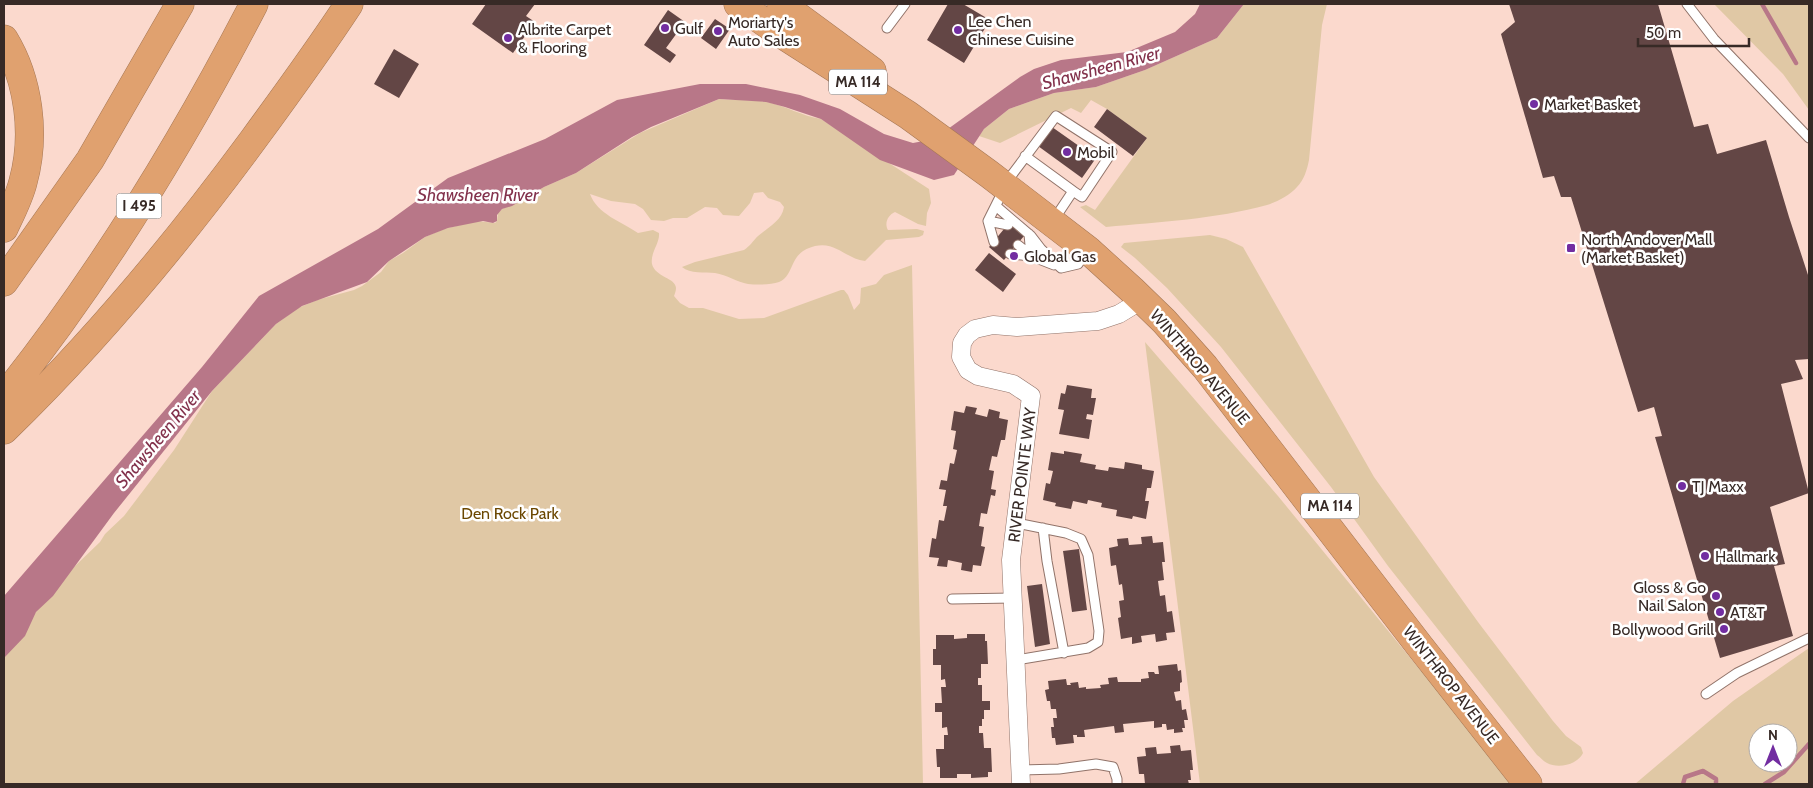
<svg xmlns="http://www.w3.org/2000/svg" width="1813" height="788" viewBox="0 0 1813 788" font-family="Cabin,sans-serif">
	<rect width="100%" height="100%" fill="#fbd9cd"/>
	<path fill="#e0c8a5" fill-rule="evenodd" d="M1244,4H1327L1322,25L1309,160C1307,170 1304,180 1297,187C1290,195 1277,202 1267,205C1216,219 1159,222 1106,227L1080,207L1086,205L1095,210L1147,138L1107,109L1091,100L1081,113L1071,108L1000,143L979,136L984,129L1009,109L1054,93L1096,87L1145,70L1217,38Z
		M1714,4H1809V110L1783,74Z
		M719,99C735,101 751,99 767,102C786,106 802,116 821,119L929,189L931,203L927,213L926,226L918,224L895,212C888,215 884,223 888,230L917,229L924,231L923,235L919,237L886,240L865,261C846,259 836,241 815,246C787,253 796,275 779,282C771,285 757,285 748,284C737,282 727,275 715,273C705,272 690,274 682,267L695,262L744,250C750,246 753,241 758,236C767,228 782,221 784,207L780,202L768,198L763,192L754,193L750,203L739,216L723,215L717,208L705,207L687,218H673L664,221L651,220L643,209L635,204L611,201L590,194C597,214 622,222 638,233L653,230L659,233C660,243 650,253 652,264C655,277 676,278 676,288C676,291 675,293 674,296L680,303L689,308H703L739,319L764,318L841,290H844L848,295L854,310L860,303L861,288L876,284L884,275L912,265L923,784H4V656L28,621L73,568L100,542L105,534L124,516L174,450L212,391L276,324L298,308L317,300L354,290L362,286L381,272L389,261L403,253L425,237L444,229L477,221L495,223L497,221L498,213L502,209L517,203L544,187L576,173L640,133Z
		M1210,235L1226,239L1243,247L1374,477L1478,622L1553,721L1566,736L1581,747L1583,753C1577,765 1558,769 1547,763C1543,761 1540,757 1537,755L1388,566L1331,487L1221,347L1167,288L1135,258L1121,247L1124,243Z
		M1145,342L1278,496L1421,671L1423,670L1514,784H1200Z
		M1809,648V784H1635L1733,701ZM1758,733H1788V763H1758Z"/>
	<path fill="#b87788" d="M1200,4H1244L1217,38L1145,70L1096,87L1054,93L1009,109L984,129L954,175L934,180L880,160L821,119L785,107L766,102L719,99L651,127L632,137L576,173L544,187L512,206L502,209L497,215V221L493,223L483,221L448,228L425,237L389,261L367,282L302,306L276,324L212,391L114,513L53,596L36,612L25,636L4,658V596L202,367L259,296L378,229L448,178L545,139L617,100L700,84H746L800,95L840,109L884,134L913,143L934,139L1020,77L1034,69L1061,60L1127,52L1175,32L1195,14Z"/>
	<g fill="none" stroke-linecap="round" stroke-linejoin="round">
		<path stroke="#b87788" stroke-width="4.5" d="M1762,4L1796,63
			M1683,784L1685,777L1703,771L1716,779V784
			M1765,784L1784,772L1809,744"/>
	</g>
	<path fill="#634645" d="M486,4H535L526,16L535,22L513,53L472,24Z
		M948,4H963L990,20L964,63L927,40Z
		M1509,4H1658L1694,127L1708,124L1717,154L1766,140L1789,217L1809,278V359L1795,360L1803,379L1781,384L1809,493L1770,507L1785,564L1774,566L1793,636L1720,658L1655,437L1662,436L1654,407L1638,412L1571,197H1561L1554,176L1543,178L1501,34L1515,22Z
		M668,10L685,22L666,48L676,55L670,63L644,45Z
		M715,19L730,29L716,49L701,38Z
		M394,49L419,64L399,98L374,84Z
		M1107,109L1147,138L1133,156L1094,127Z
		M1052,127L1096,158L1082,178L1038,146Z
		M1009,223L1024,236L1004,260L989,247Z
		M989,253L1016,274L1003,292L975,270Z
		M1067,385L1092,389L1091,398H1096L1093,415L1087,414L1086,419L1092,420L1089,439L1059,434L1064,410L1058,409L1061,393L1065,394Z
		M966,406L977,408L975,414L987,417L989,409L1000,412L999,418L1008,420L1005,440H1001L997,457L992,456L989,470L994,471L991,489L996,490L995,496L991,495L987,514L981,513L979,526L984,527L981,546L985,547L981,566L973,565L972,572L961,570L962,563L948,560L947,567L937,566L939,558L929,557L932,538L936,539L939,520L944,521L947,506H943L946,490L939,489L941,480L947,481L950,463L954,464L957,450L953,449L956,431L951,430L954,411L964,413Z
		M1064,451L1082,454L1080,462L1096,465L1095,469L1108,471L1109,467L1124,469L1125,462L1142,465V469L1154,471L1151,488H1147L1145,501H1149L1146,519L1133,516L1132,519L1116,516L1117,510L1101,507L1102,503L1088,500L1087,504L1073,501L1071,509L1055,506L1056,503L1043,500L1046,483L1050,484L1053,471L1048,470L1051,452L1064,454Z
		M1152,536L1153,543L1163,542L1165,562H1162L1164,580L1158,581L1160,596L1165,595L1167,612L1172,611L1175,632L1166,633L1167,640L1156,642L1155,634L1141,636L1142,642L1132,644V637L1121,639L1118,618L1121,617L1119,601L1124,600L1122,584L1119,585L1116,565L1111,566L1109,548L1118,546L1117,539L1128,538L1129,545L1142,544L1141,537Z
		M1079,549L1087,610L1072,612L1063,551Z
		M1042,584L1050,644L1035,647L1027,586Z
		M967,634H985V641H987L988,664H981V678H978V685H982V701H990V710H984V719H982V726H979V733H983L984,748H991L992,772H988V777L971,778V774H957V778H940V767H937L936,749H944V735H948L947,727L942,728V712H935V703H942L941,687H946L945,679L941,680V665H933V649H936V635H954V639L967,638Z
		M1177,664L1178,671L1181,670L1182,682L1180,683V691L1174,692L1176,701L1181,700L1182,710L1186,709L1188,720H1184L1185,728H1182L1183,732L1174,733V729L1167,730L1166,724H1162V727L1154,728V721L1123,724L1124,732L1115,733L1114,726L1084,730L1085,737H1077V735H1073L1074,743L1056,745L1055,738H1052L1051,727H1054L1053,718H1057L1056,709H1051L1050,701H1047L1045,690L1049,689L1048,681L1066,679L1067,685H1071L1070,683L1078,682L1079,688L1086,687V689L1101,688L1100,685L1109,684L1108,678L1117,677L1118,682H1141V679L1149,678L1148,672H1154L1155,674H1159L1158,666Z
		M1180,745L1181,751L1191,750L1193,770H1190L1191,780H1188L1189,784H1145L1144,774H1139L1137,757L1146,756L1145,748L1156,747L1157,754L1171,753L1170,746Z"/>
	<g fill="none" stroke-linecap="round" stroke-linejoin="round">
		<defs>
			<path id="lane" d="M1687,4L1714,39L1809,138
				M887,28L905,4
				M1025,156L1073,191
				M1011,176L1056,116L1112,152L1082,197L1073,191L1059,212
				M997,207L1031,236L1041,249L1061,268L1078,264L1085,253
				M988,221L1008,225
				M1029,234L1031,256L1054,265
				M994,242L988,221L1004,189
				M1018,245L1031,255
				M1010,254L1031,256
				M1043,528L1047,561L1064,653
				M952,599L1013,598
				M1016,660L1088,648L1098,642L1099,631L1088,555L1081,539L1066,533L1016,523
				M1706,694L1737,673L1809,638
				M1021,770L1059,769L1096,764L1113,767L1117,779V784"/>
			<path id="street" d="M1021,784L1011,560L1031,396L1013,384L978,376L968,370L961,357L962,343L967,335L975,329L993,325L1017,327L1098,321L1119,314L1142,300"/>
			<path id="highway" d="M738,4L780,33L908,115L989,174L1088,250L1132,290L1164,321L1205,367L1418,644L1528,784
				M781,4L872,71
				M4,39C29,80 36,135 23,182C19,198 11,213 4,228
				M4,282L90,160L180,4
				M4,397C101,276 183,141 254,4
				M4,430C96,341 177,243 253,140C286,95 319,50 349,4"/>
		</defs>
		<use href="#lane" stroke="#917369" stroke-width="11"/>
		<use href="#street" stroke="#917369" stroke-width="19"/>
		<use href="#highway" stroke="#a57755" stroke-width="29"/>
		<use href="#lane" stroke="#fff" stroke-width="9"/>
		<use href="#street" stroke="#fff" stroke-width="18"/>
		<use href="#highway" stroke="#e0a16f" stroke-width="28"/>
	</g>
	<g fill="#722da1" stroke="#fff" stroke-width="2">
		<circle cx="665" cy="28" r="5"/>
		<circle cx="958" cy="30" r="5"/>
		<circle cx="718" cy="31" r="5"/>
		<circle cx="508" cy="38" r="5"/>
		<circle cx="1534" cy="104" r="5"/>
		<circle cx="1067" cy="152" r="5"/>
		<rect x="1566" y="243" width="10" height="10" rx="2.5"/>
		<circle cx="1014" cy="256" r="5"/>
		<circle cx="1682" cy="486" r="5"/>
		<circle cx="1705" cy="556" r="5"/>
		<circle cx="1716" cy="596" r="5"/>
		<circle cx="1720" cy="612" r="5"/>
		<circle cx="1724" cy="629" r="5"/>
	</g>
	<g text-anchor="middle" dominant-baseline="central" stroke-width="5" stroke-linejoin="round" paint-order="stroke">
		<g fill="#fff" stroke="#736a67" stroke-width="1">
			<rect x="829" y="69.5" width="58" height="25" rx="4"/>
			<rect x="116.5" y="193.5" width="45" height="25" rx="4"/>
			<rect x="1301" y="493.5" width="58" height="25" rx="4"/>
		</g>
		<g font-size="15" font-weight="bold" fill="#372a26">
			<text x="858" y="82">MA 114</text>
			<text x="139" y="206">I 495</text>
			<text x="1330" y="506">MA 114</text>
		</g>
		<g font-size="16" fill="#372a26" stroke="#fff" text-anchor="start">
			<text x="968" y="21">Lee Chen<tspan x="968" dy="18">Chinese Cuisine</tspan></text>
			<text x="728" y="22">Moriarty's<tspan x="728" dy="18">Auto Sales</tspan></text>
			<text x="675" y="28">Gulf</text>
			<text x="518" y="29">Albrite Carpet<tspan x="518" dy="18">&amp; Flooring</tspan></text>
			<text x="1544" y="104">Market Basket</text>
			<text x="1077" y="152">Mobil</text>
			<text x="1581" y="239">North Andover Mall<tspan x="1581" dy="18">(Market Basket)</tspan></text>
			<text x="1024" y="256">Global Gas</text>
			<text x="1692" y="486">TJ Maxx</text>
			<text x="1715" y="556">Hallmark</text>
			<text x="1706" y="587" text-anchor="end">Gloss &amp; Go<tspan x="1706" dy="18">Nail Salon</tspan></text>
			<text x="1730" y="612">AT&amp;T</text>
			<text x="1714" y="629" text-anchor="end">Bollywood Grill</text>
		</g>
		<g font-size="16" fill="#372a26" stroke="#fff">
			<text transform="translate(1200 367) rotate(50)">WINTHROP AVENUE</text>
			<text transform="translate(1022 475) rotate(-83)">RIVER POINTE WAY</text>
			<text transform="translate(1451 685) rotate(52)">WINTHROP AVENUE</text>
		</g>
		<g font-size="16" fill="#6b4700" stroke="#fff">
			<text x="510" y="513">Den Rock Park</text>
		</g>
		<g font-size="18" font-style="italic" fill="#83324c" stroke="#fff">
			<text transform="translate(1101 68) rotate(-15)">Shawsheen River</text>
			<text x="478" y="195">Shawsheen River</text>
			<text transform="translate(158 439) rotate(-50)">Shawsheen River</text>
		</g>
	</g>
	<rect width="1813" height="788" fill="none" stroke="#372a26" stroke-width="10"/>
	<g transform="translate(1773 748)"><circle r="24" fill="#ffffff" stroke="#afaaa8"/>
	<path d="M0-4L9 19L0 12L-9 19Z" fill="#722da1"/>
	<text y="-8" font-size="14" font-weight="bold" text-anchor="middle" fill="#372a26">N</text>
	</g>
	<path d="M1638 38v8h111v-8" fill="none" stroke="#372a26" stroke-width="2.5"/>
	<text x="1646" y="38" font-size="15" fill="#372a26" stroke="#ffffff" stroke-width="4" paint-order="stroke">50 m</text>
</svg>
